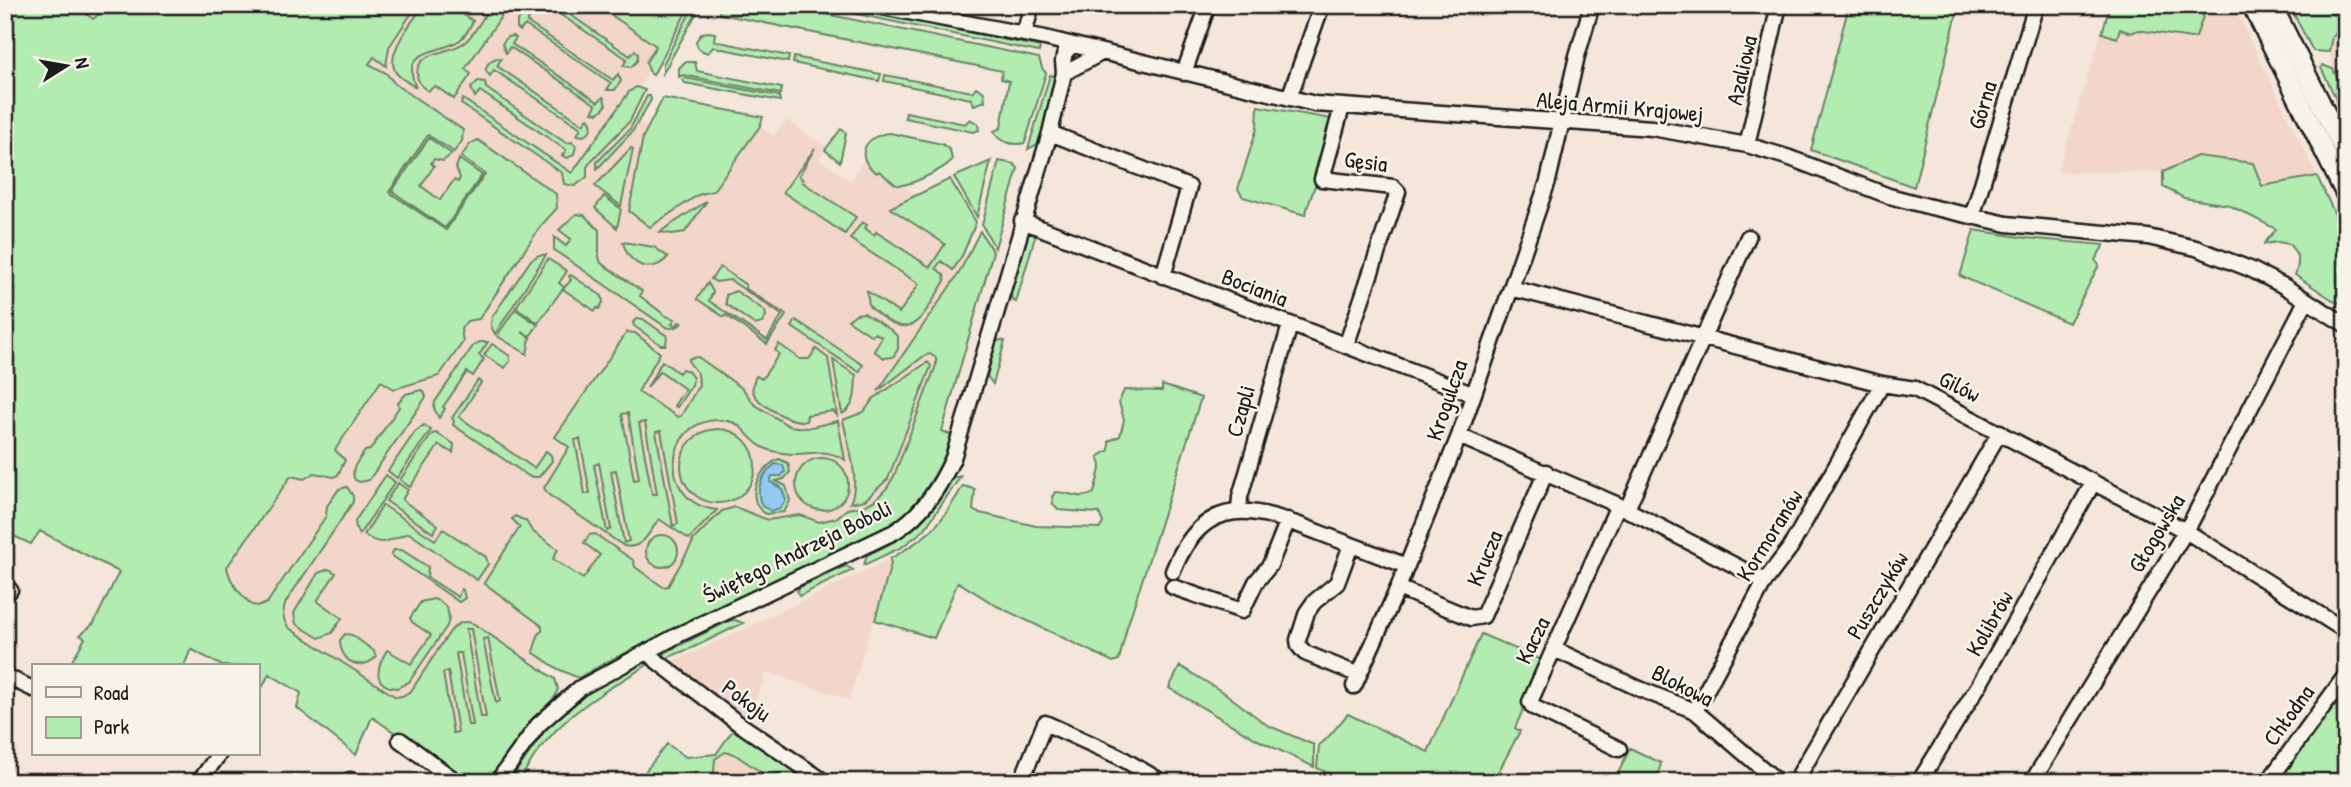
<svg xmlns="http://www.w3.org/2000/svg" width="2351" height="787" viewBox="0 0 2351 787" font-family="'Patrick Hand',sans-serif">
	<rect width="100%" height="100%" fill="#f4e6da"/>
	<filter id="ink" filterUnits="userSpaceOnUse"><feTurbulence type="fractalNoise" baseFrequency=".0143" numOctaves="2"/><feDisplacementMap in="SourceGraphic" scale="14" xChannelSelector="R" yChannelSelector="G"/><feConvolveMatrix kernelMatrix="1 2 1 2 8 2 1 2 1" color-interpolation-filters="sRGB"/></filter>
	<g filter="url(#ink)">
		<path fill="#f1d6c9" d="M394,5H680L681,11L625,114L647,127H673L728,169L760,126L774,136L787,120L826,147L819,159L851,181L864,159L916,195L902,216L978,266L900,491L549,661L493,727L470,771L69,502Z
			M2110,5H2233L2317,176L2262,186L2178,163L2163,172H2058Z
			M2343,30L2346,32V95L2333,69L2329,52L2332,35Z
			M890,559L891,564L849,699L767,672L746,722L666,663L696,652Z
			M733,730L809,782H637L667,744L686,757L715,755Z"/>
		<path fill="#b2ecb0" stroke="#678466" stroke-width="2" fill-rule="evenodd" d="M75,5L93,19L110,5H417L389,47L386,66L374,57L369,64L386,73L395,84L463,130L462,141L454,152L428,135L389,192L446,230L485,174L461,157L470,144L478,140L556,194L557,208L540,227L479,319L467,321L461,329L463,342L439,376L394,389L381,381L335,450L345,460L338,475L334,477L314,473L304,479L291,476L227,567C230,583 240,594 252,605L260,606L267,603L326,516L327,506L339,489L347,487L353,496V502L286,602C282,612 282,619 289,628L396,697L402,696L411,691L449,633C456,624 463,619 474,624L555,679L558,689L555,697L524,730L488,782H466L372,717L356,755L297,708L301,693L269,674L261,690L257,687V666H222L191,649L184,666H69L85,638L80,635L94,623L119,572L40,531L31,544L5,532V6ZM466,629H471L486,717H481ZM488,638L500,701L496,703L483,639ZM456,653H461L473,725H468ZM448,671L458,732L453,733L443,673Z
			M424,5H467L462,14L473,21C470,28 466,35 460,40C439,55 399,47 416,88C411,84 403,80 398,75C381,57 413,21 424,5Z
			M491,5H509L465,69L471,74L454,99L435,86L428,91C421,87 417,81 417,73C418,50 451,54 465,42C476,33 483,17 491,5Z
			M546,5H556L630,56L635,50L638,54L637,61L631,67L623,66L627,59Z
			M597,5H690L653,75L650,73L646,62L656,46Z
			M694,5H701L663,73V64Z
			M717,5H782L1039,58L1042,68L1046,73L1025,143C1014,146 997,142 994,131L1001,128L1009,81L1001,79L1002,71L720,14Z
			M813,5H836L1040,47L1039,52Z
			M1849,5H1959L1914,187L1811,150Z
			M2110,5H2207L2196,37L2191,38L2138,30L2131,33L2120,29L2117,38L2102,33Z
			M2289,5H2346V32L2342,30L2332,36L2329,52L2313,51Z
			M526,14L531,15L527,22L613,80L618,74L621,81L615,90H607L611,83L525,25L520,31L517,28V21Z
			M709,32L715,33L714,41L789,56L788,62L713,47L708,53C701,51 697,49 696,41L702,33Z
			M513,36L516,38L512,44L598,102L603,97L604,98L606,106L599,113L592,112L596,105L510,47L506,53L502,44L507,37Z
			M794,57L881,74L879,81L793,63Z
			M498,58L501,59L497,66L583,124L588,118C595,125 591,133 583,136L577,135L581,128L494,70L490,76L486,71C486,64 491,59 498,58Z
			M685,62H695L697,71L782,88L781,94L683,75L679,77V68Z
			M2322,65L2333,69L2346,95V119L2321,68Z
			M885,75L972,92L976,87L984,92L985,101L974,105L971,99L884,81Z
			M1050,75L1055,76L1040,140L1036,145L1028,149Z
			M685,78L779,96L780,101L685,83L682,80Z
			M478,81L485,82L486,88L566,143L572,142L576,146L574,154L568,158L562,156L566,150L480,91L475,97L471,88Z
			M636,87L645,90L630,121L592,160L587,167V177L575,186L564,184L562,173L461,104L463,99L572,173L629,92Z
			M647,96H650L651,100L632,132L597,169V162L630,129Z
			M663,98L763,117L760,126L713,191L698,195L650,227L629,211L643,137Z
			M1258,106L1337,120L1305,215L1243,197L1238,189L1257,128Z
			M906,112L965,124L970,119L978,124L979,130L973,132L905,118Z
			M841,129L846,133L840,162L825,150Z
			M890,133L942,144L950,150L952,160C945,168 905,190 895,184C892,182 884,175 879,171L877,173C853,158 864,135 890,133Z
			M429,138L452,154L443,161L434,159L431,163L434,166L421,186L440,200L454,180L458,182L460,178L456,168L459,159L482,175L445,228L392,191Z
			M631,148L633,149L621,206L595,186Z
			M815,148L799,176L803,180L802,182L856,217L845,234L783,192Z
			M2197,156L2253,163L2262,186L2317,176L2346,238V300L2337,303L2295,275C2301,262 2298,254 2289,244L2278,242L2264,244L2276,229L2229,205L2184,198L2163,187V172Z
			M991,161L977,217L954,177Z
			M999,161L1014,164L1018,168L995,248L982,225Z
			M950,179L976,222L963,254L953,270L941,261L936,268L944,275L945,281C921,318 913,348 869,306L867,291L899,313L919,284L850,239L862,222L867,225L865,228L874,235L876,232L930,267L945,244L890,208Z
			M604,196L621,209L617,228L595,208Z
			M707,201L685,232L672,234L660,232Z
			M576,214L584,215L599,230V257L601,263L642,291L640,296L666,316L675,319L672,324L676,326L679,322L682,323C678,327 672,329 666,327L554,250V237L566,246L571,239L559,230Z
			M1037,230L1016,302L1012,300L1011,293L1028,235L1032,231Z
			M1974,230L2026,238L2104,245L2095,260L2099,265L2069,323L1960,276Z
			M980,231L993,252L942,431L953,436C943,474 921,508 887,528L609,661L578,678L558,669L533,652L539,633L542,631V626L484,583L520,527L512,519L515,516L526,521L532,531L558,549L553,559L583,579L600,555L584,543L589,535L595,534L633,560L635,567L663,587L668,586L693,542L692,541L722,511L735,507L768,520L800,515L819,522L836,518L847,509L864,506L875,500L887,488L894,476L936,365V358L930,354L924,356L878,391L959,273Z
			M623,242L654,247L668,257C651,276 628,265 623,242Z
			M539,255H546L495,334L491,326L492,317L531,260Z
			M548,259L567,271L559,283L564,287L538,323L516,307Z
			M720,267L746,285L745,288L786,315L767,344L726,315L724,317L697,299L708,283L713,292L709,301L767,340L782,315L730,280L716,282L711,279Z
			M571,275L602,296L603,302L599,309L597,308L595,311L563,289L571,280L569,276Z
			M736,291L765,311L766,316L762,323L755,325L726,304V295Z
			M515,309L538,325L530,336L522,332L530,338L527,354L497,336Z
			M864,313L891,330L898,337V349L893,357L884,358L874,351L882,337L875,333L872,336L848,320L856,314Z
			M638,318L643,319L667,336L666,345H661L634,326L633,322Z
			M796,320L863,365L859,372L792,327Z
			M627,332L635,333L660,353L638,392L678,417L681,416L699,385L698,374L688,361L690,358L698,357L743,389L754,404L789,426L807,428L838,421L845,460C821,445 807,458 783,453C775,452 764,449 758,444C742,433 744,421 719,420C662,420 658,504 717,510L689,539L659,519C649,532 643,550 624,546L549,495L544,488L569,447L555,437ZM628,413L639,479L634,480L622,414ZM639,423L645,422L657,494H652ZM661,431L678,524L673,526L656,432ZM580,439L590,493L585,494L575,440ZM599,463L611,529L607,531L594,465ZM616,470L629,541L624,543L611,471Z
			M1000,340L1005,341L993,384L987,376L996,342Z
			M480,342H488L479,355L484,359L473,376L467,372L443,407L445,409L439,418L434,408L435,402L473,346Z
			M492,344L510,356V361L505,368L484,355Z
			M779,344L800,359H809L816,349L828,358L837,415L833,411L807,415L806,421C791,423 759,406 753,392C751,386 754,381 756,376L762,379L779,354L775,350Z
			M833,360L856,375C855,390 857,406 842,414Z
			M662,361L679,373L682,369L688,371L693,378L692,385L677,407L674,406L685,389L660,371L647,388Z
			M928,362L931,366L888,479L865,500L850,503C861,480 848,445 843,420L864,412L873,399Z
			M478,380L481,383L459,417L534,468L546,451L551,455L552,461L539,477H530L453,425L454,421L452,418Z
			M1162,385L1201,398L1127,627L1119,660L1113,662L997,606L958,582L934,638L875,620L891,564L890,559C932,534 939,527 963,486L975,489L973,510L976,512L1036,526L1100,528L1103,523L1099,513L1058,510L1053,504L1052,497L1055,492C1070,492 1080,501 1094,493L1101,465L1098,457L1109,450V441L1120,436L1124,420L1119,402L1124,390L1162,391Z
			M421,390L424,391L426,397L369,480L360,482L355,480C349,469 359,460 365,451L370,450L399,407L398,403L406,394Z
			M424,425L431,430L397,478L388,471L415,432Z
			M681 466a37 37 0 1 1 74 0a37 37 0 1 1-74 0Z
			M436,433L454,444L453,453L439,445L410,487L400,480L432,434Z
			M796 484a26 26 0 1 1 52 0a26 26 0 1 1-52 0Z
			M779,459L788,463L790,472L784,479L776,481L786,486L790,501L784,512L766,514C743,500 758,468 779,459ZM779,464L781,476L774,474L770,479V482L779,486L780,508L760,501C757,485 763,469 779,464Z
			M386,475L395,482L359,535L356,529L355,521Z
			M961,476L924,530L902,547L864,565L867,555C909,536 931,520 952,478Z
			M398,483L408,490L402,500L438,525L433,533L386,501Z
			M383,505L435,540L443,529L486,557L488,564L477,580L409,533C389,539 384,549 364,535Z
			M646 551a16 16 0 1 1 32 0a16 16 0 1 1-32 0Z
			M394,550H402L428,567L427,577L458,597L461,589L463,590L465,598L459,602L391,555Z
			M846,566L853,570L799,596L797,591L800,587Z
			M329,569L336,573L317,601L342,618L332,633L319,638L296,624L294,613L318,573Z
			M433,599C446,602 452,613 447,626L409,682L397,688C371,686 377,666 387,650L411,664L431,635L412,622L410,618L421,602Z
			M735,620L743,623L694,647L664,659L665,653L670,650L729,621Z
			M345,634L352,635L374,651L376,657C360,673 340,661 340,640Z
			M1481,634L1544,661L1515,728L1520,731L1493,782H1436L1432,780L1431,782H1346L1317,768L1319,745C1329,739 1339,723 1348,714L1428,752Z
			M641,663L649,664C594,698 550,721 519,782H509L552,721L579,698Z
			M1180,666L1226,694L1267,725L1314,745V767L1258,740L1169,688Z
			M2346,680V779L2344,782H2271Z
			M710,712H714L816,782H776L734,754L725,752L715,759L713,782H637L667,744L686,757L716,754L733,730Z
			M1630,748L1661,763L1656,782H1614Z"/>
		<path fill="#95c9f2" stroke="#65849c" stroke-width="2" d="M775,464L783,465L785,472L781,476H772L770,482L782,489L786,500L780,508L771,511L762,506C754,490 762,475 775,464Z"/>
		<g fill="none" stroke-linecap="round" stroke-linejoin="round">
			<path stroke="#65849c" stroke-width="3.5" d="M2320,5L2346,22"/>
			<defs>
				<path id="minor" d="M872,5L1045,38L1315,104L1652,128L1747,145L1790,158L1889,196L1931,207L2007,224L2148,237L2196,248L2250,269L2282,285L2346,325
					M1024,34L1032,5
					M1064,73L1103,52
					M1184,73L1208,5
					M1289,98L1322,5
					M1342,107L1322,179L1393,187L1398,192L1346,346
					M1050,133L1189,187L1163,276
					M1747,145L1779,5
					M1972,217L2036,5
					M1022,221L1472,394
					M1511,288L1882,384L1915,389L2184,530L2346,631
					M1459,436L1618,505L1765,581
					M1618,505L1530,702L1533,707L1619,749
					M1627,509L1748,237
					M1239,510L1240,497L1290,325
					M1351,545L1337,583L1314,602L1307,612L1298,640L1299,646L1305,653L1359,675
					M1173,571C1205,491 1255,507 1320,533C1349,544 1378,555 1407,566
					M1173,587L1242,611L1256,582L1270,565L1288,520
					M5,588L10,590
					M1398,588L1471,618L1483,616L1546,472
					M1554,649L1640,689L1695,711L1778,782
					M648,651L658,662L738,723L825,782
					M5,676L33,689
					M1354,686L1398,588L1459,436L1511,288L1548,181L1577,56L1592,5
					M1695,711L1765,581L1790,548L1882,384
					M400,740L457,782
					M199,782L219,754
					M349,782L350,780
					M497,782L538,725L580,688L680,634L894,532C922,515 940,487 953,458L1050,133L1064,73L1063,61L1065,53L1072,45
					M1021,782L1045,723L1118,756L1162,782
					M1795,782L2000,432
					M1919,782L1979,685L2093,483
					M2032,782L2191,522L2306,301
					M2268,782L2346,675"/>
				<path id="major" d="M2252,5L2346,195
					M2272,5L2346,154"/>
			</defs>
			<use href="#minor" stroke="#1c1c1c" stroke-width="19"/>
			<use href="#major" stroke="#1c1c1c" stroke-width="23"/>
			<use href="#minor" stroke="#f7f3e8" stroke-width="14"/>
			<use href="#major" stroke="#f7f3e8" stroke-width="18"/>
		</g>
	</g>
	<g text-anchor="middle" dominant-baseline="central" stroke-width="5" stroke-linejoin="round" paint-order="stroke">
		<g font-size="23" fill="#1c1c1c" stroke="#f7f3e8">
			<text transform="translate(1741 70) rotate(-77)">Azaliowa</text>
			<text transform="translate(1982 105) rotate(-73)">Górna</text>
			<text transform="translate(1620 106) rotate(5)">Aleja Armii Krajowej</text>
			<text transform="translate(1366 161) rotate(7)">Gęsia</text>
			<text transform="translate(1255 287) rotate(21)">Bociania</text>
			<text transform="translate(1960 386) rotate(27)">Gilów</text>
			<text transform="translate(1446 400) rotate(-71)">Krogulcza</text>
			<text transform="translate(1240 411) rotate(-74)">Czapli</text>
			<text transform="translate(2156 533) rotate(-59)">Głogowska</text>
			<text transform="translate(1769 535) rotate(-58)">Kormoranów</text>
			<text transform="translate(797 551) rotate(-26)">Świętego Andrzeja Boboli</text>
			<text transform="translate(1484 558) rotate(-67)">Krucza</text>
			<text transform="translate(1877 595) rotate(-59)">Puszczyków</text>
			<text transform="translate(1989 623) rotate(-60)">Kolibrów</text>
			<text transform="translate(1532 640) rotate(-64)">Kacza</text>
			<text transform="translate(1683 685) rotate(27)">Blokowa</text>
			<text transform="translate(747 700) rotate(36)">Pokoju</text>
			<text transform="translate(2288 715) rotate(-54)">Chłodna</text>
		</g>
	</g>
	<rect width="2351" height="787" fill="none" stroke="#f7f3e8" stroke-width="28"/>
	<rect x="14" y="14" width="2323" height="759" fill="none" stroke="#1c1c1c" stroke-width="2.5" filter="url(#ink)"/>
	<rect x="32" y="664" width="228" height="91" fill="#f7f3e8" stroke="#9f9d96" stroke-width="2"/>
	<rect x="46" y="687" width="35" height="10" fill="#f7f3e8" stroke="#9f9d96" stroke-width="2"/>
	<text x="94" y="700" font-size="21" fill="#1c1c1c">Road</text>
	<rect x="46" y="717" width="35" height="21" fill="#b2ecb0" stroke="#9f9d96" stroke-width="2"/>
	<text x="94" y="734" font-size="21" fill="#1c1c1c">Park</text>
	<g transform="translate(66 66) rotate(79)" stroke="#f7f3e8" stroke-width="5" paint-order="stroke">
	<path d="M0-5L12 26L0 18L-12 26Z" fill="#1c1c1c"/>
	<text y="-10" font-size="19" font-weight="bold" text-anchor="middle" fill="#1c1c1c">N</text>
	</g>
</svg>
